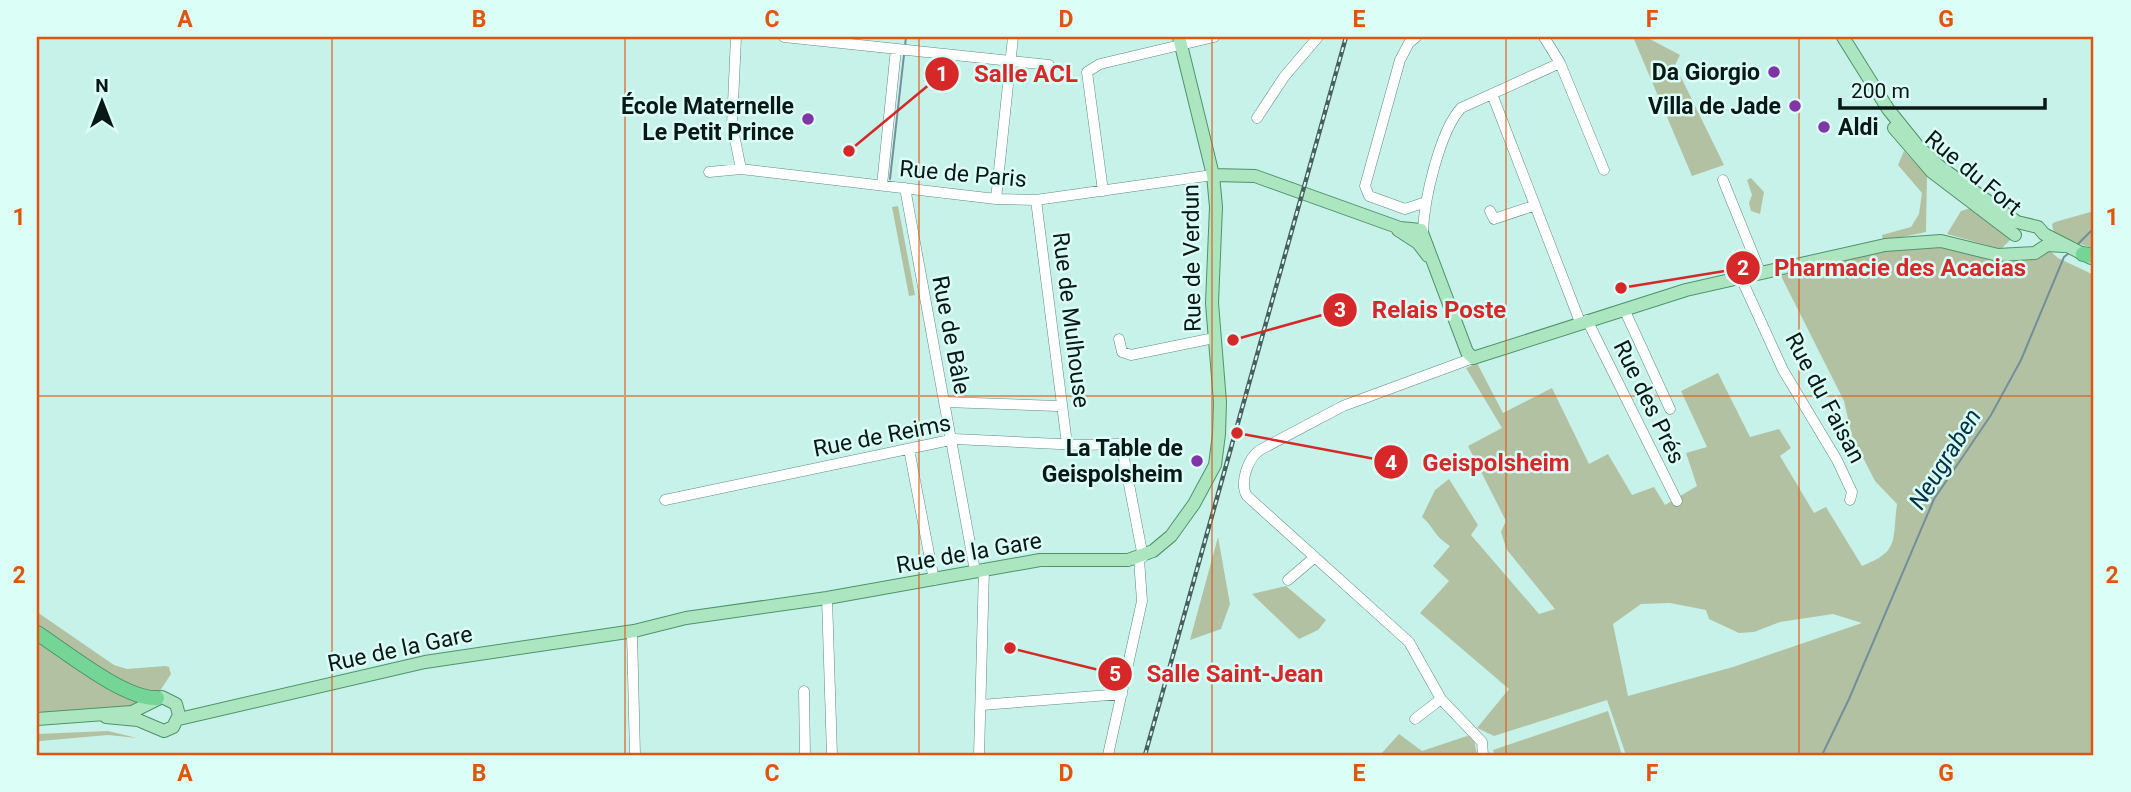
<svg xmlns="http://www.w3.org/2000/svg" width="2131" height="792" viewBox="0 0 2131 792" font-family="Roboto,sans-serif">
	<rect width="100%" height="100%" fill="#c7f2e9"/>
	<path fill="#b3c1a3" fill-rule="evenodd" d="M1633,37H1646L1680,55L1675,65L1724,165L1692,176Z
		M1904,151L1927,175L1926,232L1883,241L1882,235L1911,227L1919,214L1922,193L1898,165Z
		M1751,178L1764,192L1760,214L1751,211L1749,203L1752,195L1747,180Z
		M898,206L915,295L909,296L892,207Z
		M1976,206L2011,239L2001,249L1947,234L1961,211Z
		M2094,211V249L2054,234L2052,224L2055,222Z
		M1924,242L1963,249H2048L2058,258L2094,275V755H1626L1607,700L1494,736L1477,728L1509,689L1420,613L1449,581L1433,566L1450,546C1432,534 1435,528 1422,517L1435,490L1449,479L1478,525L1471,535L1539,614L1555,609L1507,550L1501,532L1506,521L1468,446L1502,428L1466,368L1477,363L1503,413L1552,388L1589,464L1608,454L1632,495L1654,487L1665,505L1697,486L1686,453L1707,447L1681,391L1718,373L1750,437L1779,429L1791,448L1780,456L1814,513L1826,507L1862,566C1900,551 1892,541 1897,504L1875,481L1852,436L1844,401L1781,276L1790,274L1789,271ZM1670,603L1706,610L1709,619L1739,633L1754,632L1780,622L1833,614L1862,623L1733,667L1628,696L1613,624L1641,604Z
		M1218,537L1230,604L1221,629L1190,640Z
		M1286,586L1326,620L1318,630L1299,639L1252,594Z
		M37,612L114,665L127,669L165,666L169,667L171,674L158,694L139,693L37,628Z
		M37,636L141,699L138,708L37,714Z
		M1608,711L1622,755H1495L1493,750Z
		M108,731L137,738L108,735L40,741L37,745V734Z
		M1399,734L1422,751L1473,734L1477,755H1380Z"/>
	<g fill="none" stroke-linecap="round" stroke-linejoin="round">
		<path stroke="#738f9b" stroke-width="2" d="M905,46L906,37
			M890,179L904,55
			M2078,244L2094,228
			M1822,755L1849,699L1934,499L1991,415L2021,360L2064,257L2069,253"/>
		<defs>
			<path id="minor" d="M736,37L732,125L741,169
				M784,37L1049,65
				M1416,37L1409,43L1400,60L1365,186L1369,196L1405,209L1423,203
				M1544,37L1560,63L1604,170
				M1492,94L1580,322
				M1257,118L1284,77L1318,37
				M709,172L741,169L996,199L1036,200L1213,175
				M1723,180L1761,274
				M882,185L896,49
				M905,188L975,571
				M1103,191L1087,72L1100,64L1214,37
				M996,199L1013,37
				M1036,200L1067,444
				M1490,211L1494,219L1533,206
				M1423,232C1424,199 1440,131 1461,108L1560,63
				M1741,278L1783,370L1837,460L1852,492L1850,500
				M1624,309L1670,409
				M1587,320L1677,501
				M1119,339L1122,352L1131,355L1214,338
				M1473,358L1343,406L1260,450C1248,458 1239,483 1247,496L1409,642L1441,699L1482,742L1483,755
				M944,402L1057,406
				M909,449L934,580
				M665,500L955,439L1081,445L1118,444L1122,448L1143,557
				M1288,580L1315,557
				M827,598L832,755
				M632,632L635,755
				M804,691L805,755
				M981,705L1122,694
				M1415,719L1441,699
				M979,755L984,569
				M1108,755L1142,601L1139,559"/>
			<path id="major" d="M1843,37L1888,109L1917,145L1939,166L2017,222L2038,227L2044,234L2091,258
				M1894,128L1932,172L2015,235
				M1213,175L1255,176L1400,228L1421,230L1467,352L1473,358L1686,290L1885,245L1941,241L1998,255L2035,253L2047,245L2064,246
				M1398,230L1418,243L1428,256
				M37,719L132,712L162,697L176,704L179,715L173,727L164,731L138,720L106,717
				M179,719L425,662L634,631L686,618L827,598L1040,560H1128L1153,551L1171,536L1194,504L1215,465L1219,434L1220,402L1212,303L1216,207L1213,175L1179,37"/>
			<path id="highway" d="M2083,254L2094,256
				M37,633C65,651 125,700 157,698"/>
		</defs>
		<use href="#minor" stroke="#638b83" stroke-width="11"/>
		<use href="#major" stroke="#4e936a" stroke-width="14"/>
		<use href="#highway" stroke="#4e936a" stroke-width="16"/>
		<use href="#minor" stroke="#fff" stroke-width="10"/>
		<use href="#major" stroke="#ace6c1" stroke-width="12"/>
		<use href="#highway" stroke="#74d597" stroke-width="14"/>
		<defs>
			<path id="rail" d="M1145,755L1346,37"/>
		</defs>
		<use href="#rail" stroke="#47605b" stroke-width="4.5"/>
		<use href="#rail" stroke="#dbfef6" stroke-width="2" stroke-dasharray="5" stroke-linecap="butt"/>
	</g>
	<path fill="none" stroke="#dd560c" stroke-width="2" stroke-opacity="0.55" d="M332,37V755M625,37V755M919,37V755M1212,37V755M1506,37V755M1799,37V755M37,396H2094"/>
	<g fill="#8134a5" stroke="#dbfef6" stroke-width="2.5">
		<circle cx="1774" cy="72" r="7"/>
		<circle cx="1795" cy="106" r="7"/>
		<circle cx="808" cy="119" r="7"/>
		<circle cx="1824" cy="127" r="7"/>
		<circle cx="1197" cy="461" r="7"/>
	</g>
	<g text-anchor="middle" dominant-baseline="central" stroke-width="5" stroke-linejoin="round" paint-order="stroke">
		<g font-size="23" font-weight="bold" fill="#081815" stroke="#dbfef6" text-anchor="end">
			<text x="1760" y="72">Da Giorgio</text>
			<text x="794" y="106">École Maternelle<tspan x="794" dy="26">Le Petit Prince</tspan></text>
			<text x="1781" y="106">Villa de Jade</text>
			<text x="1838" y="127" text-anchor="start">Aldi</text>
			<text x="1183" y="448">La Table de<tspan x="1183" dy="26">Geispolsheim</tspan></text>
		</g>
		<g font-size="23" fill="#081815" stroke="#dbfef6">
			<text transform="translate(1973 173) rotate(40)">Rue du Fort</text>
			<text transform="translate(963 174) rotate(5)">Rue de Paris</text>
			<text transform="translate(1192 258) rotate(-91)">Rue de Verdun</text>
			<text transform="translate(1071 320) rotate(83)">Rue de Mulhouse</text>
			<text transform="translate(951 335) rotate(79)">Rue de Bâle</text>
			<text transform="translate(1825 398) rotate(62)">Rue du Faisan</text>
			<text transform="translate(1649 402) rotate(64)">Rue des Prés</text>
			<text transform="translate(882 436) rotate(-11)">Rue de Reims</text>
			<text transform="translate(969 553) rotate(-10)">Rue de la Gare</text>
			<text transform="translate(400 649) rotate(-12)">Rue de la Gare</text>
		</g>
		<g font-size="24" font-style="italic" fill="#023246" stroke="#dbfef6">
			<text transform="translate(1945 459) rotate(-58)">Neugraben</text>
		</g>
	</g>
	<path fill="none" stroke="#d62828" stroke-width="2.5" d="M849 151L942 74M1621 288L1743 268M1233 340L1340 310M1237 433L1391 462M1010 648L1115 674"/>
	<g fill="#d62828" stroke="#dbfef6" stroke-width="2.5">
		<circle cx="849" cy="151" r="7"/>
		<circle cx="1621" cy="288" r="7"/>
		<circle cx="1233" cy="340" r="7"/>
		<circle cx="1237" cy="433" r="7"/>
		<circle cx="1010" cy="648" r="7"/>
		<circle cx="942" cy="74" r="18"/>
		<circle cx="1743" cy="268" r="18"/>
		<circle cx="1340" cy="310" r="18"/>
		<circle cx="1391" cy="462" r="18"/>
		<circle cx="1115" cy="674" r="18"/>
	</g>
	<g font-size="21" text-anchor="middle" font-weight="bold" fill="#fff">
		<text x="942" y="81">1</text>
		<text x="1743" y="275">2</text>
		<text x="1340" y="317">3</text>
		<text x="1391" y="470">4</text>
		<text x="1115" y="681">5</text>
	</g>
	<g font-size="24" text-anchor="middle" font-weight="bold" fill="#d62828" stroke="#dbfef6" stroke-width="5" stroke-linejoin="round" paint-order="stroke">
		<text x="1026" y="82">Salle ACL</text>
		<text x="1900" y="276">Pharmacie des Acacias</text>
		<text x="1439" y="318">Relais Poste</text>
		<text x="1496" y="471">Geispolsheim</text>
		<text x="1235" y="682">Salle Saint-Jean</text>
	</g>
	<rect width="2131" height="792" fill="none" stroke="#dbfef6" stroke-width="77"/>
	<g transform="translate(102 102)" stroke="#dbfef6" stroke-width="5" paint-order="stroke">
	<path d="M0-5L12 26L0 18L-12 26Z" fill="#081815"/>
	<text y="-10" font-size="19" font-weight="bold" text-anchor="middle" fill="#081815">N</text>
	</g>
	<path d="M1840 98v10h205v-10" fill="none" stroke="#081815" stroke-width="3.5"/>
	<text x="1851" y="98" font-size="21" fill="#081815" stroke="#dbfef6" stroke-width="5" paint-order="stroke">200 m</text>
	<rect x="38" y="38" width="2054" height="716" fill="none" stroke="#dd560c" stroke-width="2.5"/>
	<g font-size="23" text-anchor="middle" font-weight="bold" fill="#dd560c">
		<text x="185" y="27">A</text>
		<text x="479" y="27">B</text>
		<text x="772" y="27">C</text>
		<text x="1066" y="27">D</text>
		<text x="1359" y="27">E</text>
		<text x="1652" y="27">F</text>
		<text x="1946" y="27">G</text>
		<text x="19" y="225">1</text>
		<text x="2112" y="225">1</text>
		<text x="19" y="583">2</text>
		<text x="2112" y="583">2</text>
		<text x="185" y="781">A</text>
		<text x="479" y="781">B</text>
		<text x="772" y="781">C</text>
		<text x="1066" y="781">D</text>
		<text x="1359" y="781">E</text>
		<text x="1652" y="781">F</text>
		<text x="1946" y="781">G</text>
	</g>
</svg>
